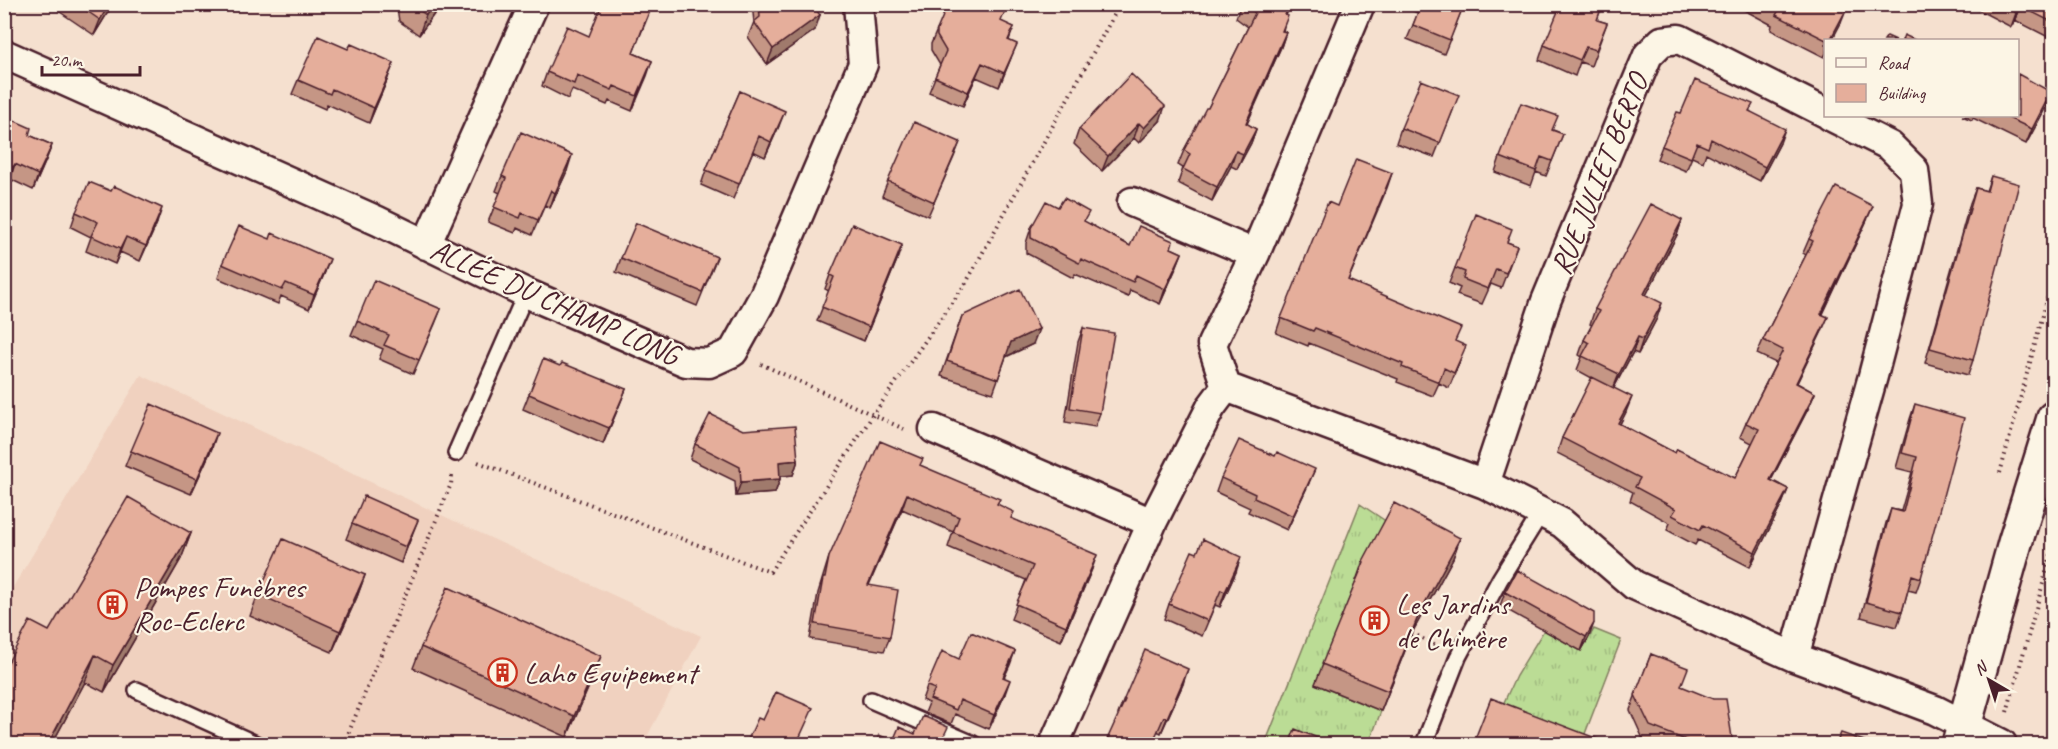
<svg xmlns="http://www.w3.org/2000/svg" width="2058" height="749" viewBox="0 0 2058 749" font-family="Caveat,sans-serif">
	<defs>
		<pattern id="grass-tufts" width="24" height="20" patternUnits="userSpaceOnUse" patternTransform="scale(1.5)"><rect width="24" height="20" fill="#bbdc95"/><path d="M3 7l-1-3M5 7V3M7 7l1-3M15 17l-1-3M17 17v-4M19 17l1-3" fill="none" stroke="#a2bc81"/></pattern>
	</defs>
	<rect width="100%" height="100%" fill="#f5e0cf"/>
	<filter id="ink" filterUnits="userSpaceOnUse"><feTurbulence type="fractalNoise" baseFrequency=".0167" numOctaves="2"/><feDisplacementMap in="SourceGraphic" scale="12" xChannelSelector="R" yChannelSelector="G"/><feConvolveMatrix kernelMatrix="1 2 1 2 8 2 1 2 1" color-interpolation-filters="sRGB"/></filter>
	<g filter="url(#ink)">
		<path fill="#f0d1bf" d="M141,375L701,636L643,744H5L4,602Z"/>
		<path fill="url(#grass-tufts)" stroke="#827e60" stroke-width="1.5" d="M1360,504L1387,522L1356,581L1362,584L1315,684L1381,711L1369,744H1265Z
			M1594,629L1621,640L1581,744L1495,722L1516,676L1544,630L1581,651Z"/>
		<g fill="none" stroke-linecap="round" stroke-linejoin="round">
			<defs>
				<path id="service" d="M456,453L526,293
					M137,690L256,744
					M871,700L973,744
					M1424,744L1458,657L1500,579L1541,513"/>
				<path id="minor" d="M4,54L378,221L526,293L686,362L709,363L733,352L764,296L863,64L858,4
					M1132,202L1255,254
					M426,245L534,4
					M1226,387L1485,484L1562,523L1634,585L1794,657L1935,710L2002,744
					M934,429L1152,523
					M1485,484L1546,301L1648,55L1662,41L1679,39L1826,113
					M1794,657L1873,376L1918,204L1914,170L1890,146L1830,116
					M1054,744L1152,523L1211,407L1226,387L1212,344L1255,254L1360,4"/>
				<path id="tertiary" d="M1959,744L2015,543L2054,418"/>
			</defs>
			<use href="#service" stroke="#4a1f2b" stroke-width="20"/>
			<use href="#minor" stroke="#4a1f2b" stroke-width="33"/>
			<use href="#tertiary" stroke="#4a1f2b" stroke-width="38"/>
			<path stroke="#4a1f2b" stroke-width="4" stroke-dasharray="1.5 4.5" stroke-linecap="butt" d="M761,364L904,429
				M478,462L770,572L873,415L966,283L1120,4
				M2000,473L2054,274
				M1412,633L1436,646
				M2007,712L2054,544
				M344,744L451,484L452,476"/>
			<use href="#service" stroke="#fcf5e5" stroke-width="15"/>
			<use href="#minor" stroke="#fcf5e5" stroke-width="28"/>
			<use href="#tertiary" stroke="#fcf5e5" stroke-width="33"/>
		</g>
		<path fill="#c59685" stroke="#4a1f2b" stroke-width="1.5" d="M62,4H113L94,35L60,12Z
			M392,4H448L445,9L440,6L419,35L399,21L397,8Z
			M653,4L633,53L652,61L632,111L609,101L607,105L572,90L568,99L542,86L547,72L589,36Z
			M752,4H812L815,30L767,64L748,37L754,22Z
			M1241,4H1290L1286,16L1283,31L1286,32L1281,47L1247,124L1256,129L1251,143L1237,169L1231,166L1212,201L1178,183L1183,168L1178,165L1184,150L1208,108L1248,27L1236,18Z
			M1415,4H1464L1444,54L1407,39L1418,13L1413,11Z
			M1733,4H1840L1841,23L1826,40V53L1824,57L1771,30L1772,25Z
			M1967,4H2054V40L2015,20L2011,27Z
			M1602,6L1597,20L1607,23L1591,66L1580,62L1575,76L1539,60L1544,45Z
			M1001,22L1014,27L1009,40L1011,58L999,87L976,77L963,106L929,92L940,65L931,50V44L937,30Z
			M388,78L369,123L327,104L325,109L292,94L298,80Z
			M740,91L779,126L765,157L753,151L733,199L701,185L706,170Z
			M2046,107L2026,144L1973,118L1972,120L1962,116H2018Z
			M1453,110L1434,157L1396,143L1401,128Z
			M1750,111L1780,143L1760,181L1706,153L1703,162L1692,157L1686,171L1657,159L1662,146L1681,113Z
			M4,116L29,135L52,145L46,160L33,190L10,179L8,182L4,181Z
			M1160,121L1139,143L1134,138L1102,171L1074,144L1079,129Z
			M1553,130L1563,134L1546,176L1536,172L1531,186L1495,172L1500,157Z
			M960,142L954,157L928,216L882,196L888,181Z
			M567,171L550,208L545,205L532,235L517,228L515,233L488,222L500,193L496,191L502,176Z
			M1392,173L1348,280L1456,342L1460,361L1449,388L1439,383L1433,396L1397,382L1398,379L1309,343L1308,346L1276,333L1281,318L1337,206Z
			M1991,176L1973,360L1968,375L1925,363L1970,203L1976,188L1986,191Z
			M76,212L157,223L140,261L120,252L115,264L86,251L91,237L71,227Z
			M1682,220L1677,235L1646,295L1657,318L1638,354L1633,352L1614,388L1626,412L1620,424L1675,453L1735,478L1752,443L1740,437L1746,423L1776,363L1757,354L1763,340L1806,255L1803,253L1809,239L1867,220L1823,314L1822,331L1797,383L1815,393L1809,407L1771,480L1788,489L1782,504L1750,567L1698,540L1695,545L1667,530L1670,523L1630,501L1633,492L1557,453L1562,438L1592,378L1577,370L1582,357L1579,355L1584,340L1592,325L1590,324L1595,309Z
			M1085,222L1130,246L1171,248L1182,253L1176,268L1160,304L1130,290L1128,297L1075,274L1073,278L1026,253V243L1031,228Z
			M270,239L325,272L309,309L281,296L278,304L218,278L222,264Z
			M1507,242L1517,246L1501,288L1491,284L1482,304L1457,295L1460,288L1449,283L1455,268Z
			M717,257L697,306L616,272L621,258Z
			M897,260L864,341L817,321L829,291L825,289L830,275Z
			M441,309L435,324L413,374L379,359L383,349L351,335L357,321Z
			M962,316L1033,344L1006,357L993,393L941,376Z
			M1083,328L1100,413L1095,427L1065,422L1078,342Z
			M626,389L603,444L523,409L529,394Z
			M1915,404L1921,578L1916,592L1908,590L1902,612L1897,627L1861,617L1886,523L1891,509L1901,511L1912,472L1896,468L1910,419Z
			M695,444L798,460L793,475L780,476V479L775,493L736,496L735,481L690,459Z
			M212,448L191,494L125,466L131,451Z
			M1275,456L1309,483L1287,530L1248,512L1250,508L1216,492L1221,478Z
			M920,466L998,504L1012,519L1092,569L1061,641L1011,619L1026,580L948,547L953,532L902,509L869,585L890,637L884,651L810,639L818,593L829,557Z
			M352,524L412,535L401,563L346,539Z
			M191,533L181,559L104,692L85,682L52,744H4L49,631Z
			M1460,538L1453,558L1412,633L1381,711L1315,684L1356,582V581L1363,561Z
			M1236,572L1220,607L1215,605L1202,636L1164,619L1169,604Z
			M365,575L357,597L332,652L250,616L258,594Z
			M1505,592L1589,637L1581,651L1500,606Z
			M421,647L593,677L567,737L413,668Z
			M1015,651L1004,677L1005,694L989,729L955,714L951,724L925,713L929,703L922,700L927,686L959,659Z
			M1651,654L1681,686L1733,744H1653L1644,741L1630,710Z
			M1183,684L1161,733L1118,714L1124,699Z"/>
		<path fill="#a07a6c" stroke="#4a1f2b" stroke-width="1.5" d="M109,4H113L94,35L100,20Z
			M434,4H441L419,35L426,15Z
			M2020,6L2015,20L2011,27L2016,13Z
			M1847,8L1841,23L1832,40H1830Z
			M820,15L815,30L767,64L773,49Z
			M1286,32L1281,47L1240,138L1246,123Z
			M1017,44L1011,58L999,87L1004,73Z
			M652,61L647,76L632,111L637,96Z
			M394,63L388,78L369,123L374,108Z
			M982,63L976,77L963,106L968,92Z
			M2051,92L2046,107L2026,144L2032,129Z
			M1165,106L1160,121L1139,143L1144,128Z
			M785,111L779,126L765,157L771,142Z
			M1139,123L1134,138L1102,171L1108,156Z
			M1256,129L1251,143L1237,169L1243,154Z
			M1785,129L1780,143L1760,181L1765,167Z
			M52,145L46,160L33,190L38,175Z
			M1236,151L1231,166L1212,201L1217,187Z
			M572,155L567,171L550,208L555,193Z
			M15,164L10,179L8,182L13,167Z
			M1392,173L1387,188L1342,295L1348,280Z
			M1873,206L1867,220L1816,328L1821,314Z
			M162,208L157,223L140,261L146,246Z
			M1682,220L1677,235L1639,309L1644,294Z
			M126,237L120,252L115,264L120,249Z
			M902,245L897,260L864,341L869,327Z
			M1182,253L1176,268L1160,304L1165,289Z
			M330,259L325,272L309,309L314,295Z
			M1662,303L1657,318L1638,354L1643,339Z
			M1828,317L1822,331L1790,397L1796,383Z
			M1039,329L1033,344L1005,357L1011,342Z
			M1638,337L1633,352L1613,389L1619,374Z
			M626,389L620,404L603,444L609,428Z
			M1815,393L1809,407L1764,494L1770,480Z
			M1632,397L1626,412L1613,438L1618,423Z
			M217,433L212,448L191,494L197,479Z
			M798,460L793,475L773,477L779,462Z
			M1315,469L1309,483L1287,530L1293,516Z
			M780,479L775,493L736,496L741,482Z
			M1788,489L1782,504L1750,567L1755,552Z
			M907,494L902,509L862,600L868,585Z
			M418,520L412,535L401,563L406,547Z
			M191,533L181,559L104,692L113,665Z
			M1460,538L1453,558L1412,633L1381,711L1419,614Z
			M1097,555L1092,569L1061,641L1066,626Z
			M1241,557L1236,572L1220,607L1225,592Z
			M365,575L357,597L332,652L340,631Z
			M1594,623L1589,637L1581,651L1586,637Z
			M1015,651L1010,665L998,691L1003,677Z
			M95,655L85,682L52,744H48Z
			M601,656L593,677L567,737L574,716Z
			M1188,669L1183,684L1161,733L1167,718Z
			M1010,680L1005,694L989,729L994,715Z"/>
		<path fill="#e5ae9b" stroke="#4a1f2b" stroke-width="1.5" d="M77,4H109L100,20Z
			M411,4H434L426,15Z
			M602,4H652L633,53L652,61L637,96L614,86L612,90L577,75L574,84L547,72L567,26L589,36Z
			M759,4H812L820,15L773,49L754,22L760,17Z
			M948,4H962L969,8L970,4H1008L1001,21L1014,27L1008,40L1017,44L1004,73L982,63L968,92L935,77L946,51L937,36V30Z
			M1243,4H1290L1285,15L1288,16L1282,31L1286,32L1246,123L1256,129L1243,154L1236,151L1217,187L1183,169L1190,154L1184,150L1206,108H1208L1255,13Z
			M1421,4H1464L1450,40L1413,25Z
			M1561,4H1599L1602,6L1597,20L1607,23L1596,50L1586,47L1580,60L1544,45Z
			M1767,4H1840L1847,8L1830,40H1826L1776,15L1779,10Z
			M2000,4H2054V23L2020,6L2016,13Z
			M1904,35L1915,40H1902Z
			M318,36L348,49L351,44L394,63L374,108L332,89L330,94L298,80Z
			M1887,36L1896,40H1884Z
			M1131,74L1165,106L1144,128L1139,123L1108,156L1079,129Z
			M2018,74L2051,92L2032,129L2004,116H2018Z
			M1421,80L1459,95L1440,143L1401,128Z
			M1695,80L1753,104L1749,111L1785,129L1765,167L1711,139L1708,148L1697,143L1691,158L1662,146L1677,112L1681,113Z
			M740,91L785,111L771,142L759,136L739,184L706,170Z
			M1521,103L1558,116L1552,130L1563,134L1552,161L1541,157L1536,171L1500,157Z
			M4,116L31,128L29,135L52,145L38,175L15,164L13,167L4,163Z
			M914,122L960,142L934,202L888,181Z
			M521,132L572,155L555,193L551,190L538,220L522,213L520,218L494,207L506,178L502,176Z
			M1356,159L1392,173L1348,280L1461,328L1455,341L1466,346L1454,373L1444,368L1439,382L1402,367L1403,364L1315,328L1313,331L1281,318L1328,202L1337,206Z
			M1991,176L2019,184L1973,360L1930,348L1976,188L1987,191Z
			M89,182L111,191L114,186L162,208L146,246L126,237L120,249L91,236L98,222L76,212Z
			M1836,187L1873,206L1821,314L1828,317L1796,383L1815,393L1770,480L1788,489L1755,552L1703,525L1700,530L1672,515L1676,509L1635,487L1640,478L1562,438L1592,377L1632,397L1618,423L1675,453L1677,449L1735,478L1759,429L1746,423L1783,350L1763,340L1813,241L1809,239Z
			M1064,198L1089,212L1084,221L1130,246L1139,226L1173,241L1171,248L1182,253L1165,289L1136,275L1133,282L1081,259L1079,263L1031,238V228L1046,201L1058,207Z
			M1651,204L1682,220L1644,294L1662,303L1643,339L1638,337L1619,374L1582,356L1589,343L1584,340L1599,311L1595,309Z
			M1476,214L1512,229L1507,242L1517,246L1506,273L1496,269L1488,289L1463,279L1465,272L1455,268Z
			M636,223L717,257L702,292L621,258Z
			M852,224L902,245L869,327L822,307L834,277L830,275Z
			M239,226L270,239L272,233L330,259L314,295L286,283L282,290L222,264Z
			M374,280L441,309L419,360L384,345L389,335L357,321Z
			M1020,289L1039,329L1011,342L998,379L947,361L962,316Z
			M1083,328L1114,333L1100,413L1070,408Z
			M543,359L560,366L562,363L626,389L609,428L529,394Z
			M151,404L217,433L197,479L131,451Z
			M1915,404L1964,418L1921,578L1912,575L1902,612L1866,602L1891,509L1903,512L1917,457L1902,453Z
			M710,414L743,430L795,426L798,460L779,462L780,479L741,482L740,467L695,444Z
			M1239,440L1275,456L1277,452L1315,469L1293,516L1254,498L1255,494L1221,478Z
			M880,441L923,459L920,465L1000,499L997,504L1014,512L1011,518L1097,555L1066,626L1016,604L1033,566L953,532L959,517L907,494L868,585L898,590L890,637L815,624L823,578H825L829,557Z
			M364,496L418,520L406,547L352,524Z
			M128,497L191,533L113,665L95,655L48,744H4V670L30,621L49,631Z
			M1394,503L1460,538L1419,614L1388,691L1322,664L1364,562L1363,561Z
			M283,539L365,575L340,631L258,594Z
			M1203,539L1241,557L1225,592L1221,590L1208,621L1169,604L1192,551L1197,553Z
			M1517,570L1594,613V623L1586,637L1505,592Z
			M448,587L601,656L574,716L421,647Z
			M971,632L1015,651L1003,677L1010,680L994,715L960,700L956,710L930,699L935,689L927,686L942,651L959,659Z
			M1145,650L1188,669L1167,718L1164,717L1152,744H1105L1125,700L1124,699Z
			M1651,654L1688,668L1681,686L1713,699H1726L1733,744H1696L1650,726L1635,695Z
			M776,692L813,708L798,741L804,744H746L758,718L763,720Z
			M1491,698L1611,744H1473Z
			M923,716L948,727L940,744H875L879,735L893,741L899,727L915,734Z
			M1295,729L1333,744H1289Z
			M1841,733L1873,744H1836Z"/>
	</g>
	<defs>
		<symbol id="building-ring" viewBox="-11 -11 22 22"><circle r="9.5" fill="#fcf5e5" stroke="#c8321e" stroke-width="1.5"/><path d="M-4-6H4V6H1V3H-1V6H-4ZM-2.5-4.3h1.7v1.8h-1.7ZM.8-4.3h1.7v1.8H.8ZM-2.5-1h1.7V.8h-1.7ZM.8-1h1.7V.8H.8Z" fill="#c8321e"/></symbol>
	</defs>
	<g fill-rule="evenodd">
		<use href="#building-ring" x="96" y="588" width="33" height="33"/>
		<use href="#building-ring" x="1358" y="604" width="33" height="33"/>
		<use href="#building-ring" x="486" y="656" width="33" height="33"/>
	</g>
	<g text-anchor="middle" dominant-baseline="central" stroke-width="4.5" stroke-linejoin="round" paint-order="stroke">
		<g font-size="30" fill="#4a1f2b" stroke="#fcf5e5">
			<text transform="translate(1599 174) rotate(-68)">RUE JULIET BERTO</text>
			<text transform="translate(555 302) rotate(24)">ALLÉE DU CHAMP LONG</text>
		</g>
		<g font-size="30" fill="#4a1f2b" stroke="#fcf5e5" text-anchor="start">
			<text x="134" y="587">Pompes Funèbres<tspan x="134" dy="34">Roc-Eclerc</tspan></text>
			<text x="1396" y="604">Les Jardins<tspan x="1396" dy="34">de Chimère</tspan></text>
			<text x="524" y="673">Laho Equipement</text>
		</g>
	</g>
	<rect width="2058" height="749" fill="none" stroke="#fcf5e5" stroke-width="24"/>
	<rect x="12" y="12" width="2034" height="725" fill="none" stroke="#4a1f2b" stroke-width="2" filter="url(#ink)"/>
	<rect x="1824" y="39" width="195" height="78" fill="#fcf5e5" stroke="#b59f9b" stroke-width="1.5"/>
	<rect x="1836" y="58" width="30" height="9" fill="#fcf5e5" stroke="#b59f9b" stroke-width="1.5"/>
	<text x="1878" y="69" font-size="18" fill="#4a1f2b">Road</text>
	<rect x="1836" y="84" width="30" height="18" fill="#e5ae9b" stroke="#b59f9b" stroke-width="1.5"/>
	<text x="1878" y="99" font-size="18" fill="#4a1f2b">Building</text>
	<g transform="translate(1989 680) rotate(321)" stroke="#fcf5e5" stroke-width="4.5" paint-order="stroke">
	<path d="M0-4.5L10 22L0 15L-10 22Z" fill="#4a1f2b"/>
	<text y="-9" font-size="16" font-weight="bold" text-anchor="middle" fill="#4a1f2b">N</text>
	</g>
	<path d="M42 66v9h98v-9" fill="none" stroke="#4a1f2b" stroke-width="3"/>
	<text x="51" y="66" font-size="18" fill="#4a1f2b" stroke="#fcf5e5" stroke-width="4.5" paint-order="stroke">20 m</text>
</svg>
